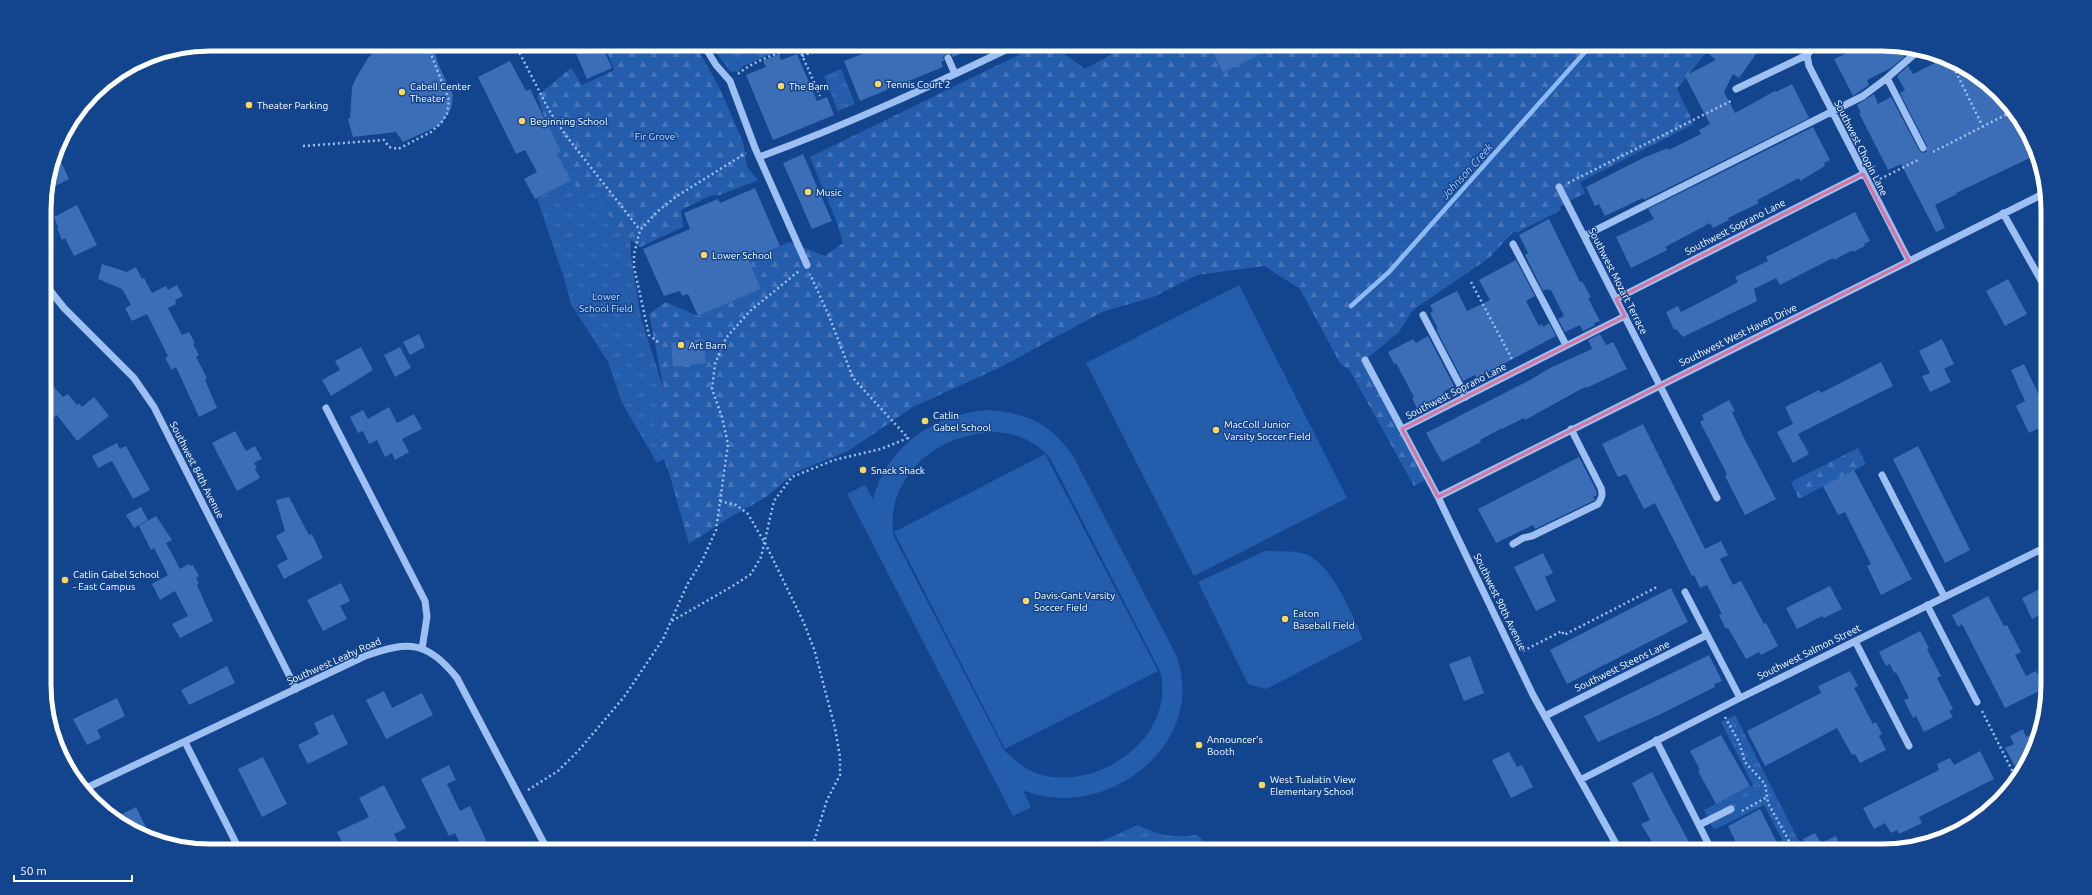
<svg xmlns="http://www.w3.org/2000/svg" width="2092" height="895" viewBox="0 0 2092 895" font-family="Ubuntu,sans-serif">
	<defs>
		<pattern id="grass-tufts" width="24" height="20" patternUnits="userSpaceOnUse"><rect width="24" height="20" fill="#255dad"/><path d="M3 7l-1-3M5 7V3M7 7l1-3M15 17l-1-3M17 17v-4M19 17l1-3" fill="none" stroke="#4675b9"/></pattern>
		<pattern id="forest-firs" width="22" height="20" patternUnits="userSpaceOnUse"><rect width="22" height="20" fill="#255dad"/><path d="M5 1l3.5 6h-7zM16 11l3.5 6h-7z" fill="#4675b9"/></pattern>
	</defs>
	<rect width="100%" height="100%" fill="#13448e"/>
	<path fill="url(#grass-tufts)" d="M710,44H796L743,66L738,72L730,71Z
		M841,69L855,104L838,111L824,76Z
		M593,176L630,223L631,256L641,318L664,390L653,428L664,459L657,463L622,403L608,362L571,304L565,281L537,198L574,180Z
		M1735,715L1804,851H1788L1764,805L1714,830L1704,810L1753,785L1721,722Z
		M1138,825C1159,836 1173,838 1196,835L1208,844L1209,851H1092L1095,844Z"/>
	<path fill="url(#forest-firs)" d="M604,44H695L720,89L743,142L747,167L758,180L720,195L710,196L681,210L683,227L640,247L624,236L592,192L582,190L560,175L559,158L537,96L571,68L582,85L614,70Z
		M1041,44H1051L1085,69L1130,44H1209L1223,73L1281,44H1713L1677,89L1694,124L1580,182L1585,193L1559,207L1561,210L1516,233L1514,231L1489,258L1413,310L1399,332L1364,361L1425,480L1414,486L1349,369L1341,365L1300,289L1264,266L1197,275L1153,297L1102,312L1001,367L913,407L848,451L796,472L766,497L724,521L689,544L670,476L653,428L664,390L649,314L666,302L698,316L761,289L749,261L789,242L825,256L843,243L837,223L810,157Z
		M1858,448L1866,464L1799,499L1791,482Z"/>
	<path fill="#255dad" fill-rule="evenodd" d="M1239,285L1347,498L1194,576L1086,363Z
		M988,410C1028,413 1051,424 1073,456L1176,655C1210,744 1104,824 1023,790L1031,807L1013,816L847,494L865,485L873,500C886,446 935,414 988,410ZM990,432C1015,432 1034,440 1050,458L1160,671C1177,736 1101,790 1042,775C1027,771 1015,761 1004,750L894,537C885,492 918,451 960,438C970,435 980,433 990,432Z
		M1045,454L1158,671L1005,749L894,532Z
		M1265,551C1277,552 1293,550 1305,554C1332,563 1352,615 1363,639L1266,689L1248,684L1198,582Z
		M1299,842L1318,844L1331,851H1268Z"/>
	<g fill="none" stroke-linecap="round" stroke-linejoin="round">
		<path stroke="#8ebaf4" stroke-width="4.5" d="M1351,306L1389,272L1592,44"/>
	</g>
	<path fill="#3b6eb7" d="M400,44H432L439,66L453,95L451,109L444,120L438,126L403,142L396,132L353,137L348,119L350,118L352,87L356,78L368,58L377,49L389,54Z
		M572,44H601L612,68L587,79Z
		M888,44H983L953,57L951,54H946L943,57L944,61L941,62L943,67L860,101L844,61Z
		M1209,44H1281L1223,73Z
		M1714,44H1763L1739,78L1733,74L1724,92L1735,113L1775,91L1776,92L1792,84L1809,118L1644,200L1643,198L1605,216L1599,204L1595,206L1586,187L1643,158L1668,148L1669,150L1701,134L1699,130L1710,124L1685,76L1716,60L1707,52Z
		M1851,44H1882L1899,47L1904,57L1891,68L1867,80L1869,85L1853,96L1834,59L1854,50Z
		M779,54L781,60L797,54L817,101L827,97L834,115L773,140L746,75L766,67L763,61Z
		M1947,57L1983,78L2014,109L2035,146L2038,154L1956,193L1957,194L1935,205L1945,228L1936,232L1901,164L1888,170L1859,113H1861L1857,105L1874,94L1878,104L1891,97L1919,150L1922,153L1926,152L1927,146L1900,93L1905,90L1897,76L1908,66L1913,74Z
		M510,61L526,91L530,89L561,152L557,154L571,181L535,199L524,179L537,172L525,150L516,154L478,77Z
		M1813,127L1830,160L1824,163L1825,166L1800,181L1799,178L1757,200L1759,203L1728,218L1729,220L1713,228L1710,223L1665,247L1667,250L1631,268L1616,237L1654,219L1648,209Z
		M57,153L69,179L47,190L52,171Z
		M803,154L832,221L812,229L783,163Z
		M755,188L780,246L749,261L761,289L698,316L688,294L682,296L680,291L664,296L643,249L690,229L684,213L718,199L720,203Z
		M77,205L97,245L74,256L65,238L62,240L57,228L58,227L54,217Z
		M1855,212L1870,241L1864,244L1865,246L1853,252V250L1834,260L1833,258L1780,285L1776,278L1754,289L1757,301L1683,337L1676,329L1674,330L1666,312L1678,306L1681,312L1718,293L1738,282L1735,277L1768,261L1766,257Z
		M1549,219L1580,282L1582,281L1591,297L1588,298L1600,321L1594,323L1595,325L1583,331L1580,325L1565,332L1558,319L1564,316L1551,290L1549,291L1548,289L1543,291L1525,255L1528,253L1519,235Z
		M1516,260L1535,296L1526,301L1539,326L1542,324L1543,327L1549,323L1556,336L1477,378L1475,375L1463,381L1437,331V327L1430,313L1433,311L1430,305L1457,291L1467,311L1490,300L1479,280Z
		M102,264L127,272L136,267L142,279L144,278L152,293L166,286L168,290L177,285L183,296L175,300L176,304L168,308L182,335L189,332L195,343L193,344L199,355L196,357L207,378L205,380L217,408L199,417L176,367L172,370L165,358L168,356L147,314L132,321L125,308L131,305L122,289L98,279Z
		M2008,279L2027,314L2005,326L1986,291Z
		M419,334L425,347L410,355L403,342Z
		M1600,334L1606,345L1613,342L1627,369L1586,388L1585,387L1525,420L1524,418L1502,429V428L1480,440L1481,442L1442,462L1426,433L1530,380L1550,368L1592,349L1588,340Z
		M1428,336L1454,386L1443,392L1445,396L1418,410L1412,398L1414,397L1396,363L1394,364L1388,352L1413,339L1416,343Z
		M703,339L706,363L673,367L671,343Z
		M1942,339L1954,364L1944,369L1951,382L1930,392L1922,376L1930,373L1919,351Z
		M361,347L373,370L331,396L322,380L340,370L335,361Z
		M400,347L411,368L395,377L384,355Z
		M1881,362L1893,386L1798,434L1809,454L1793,463L1777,432L1793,424L1785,407L1819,390L1821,393Z
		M2024,364L2039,395L2047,391V424L2029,433L2016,406L2025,401L2011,370Z
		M53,386L63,397L68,394L77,405L79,403L82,407L94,397L109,416L77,441L57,415L52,419L45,410V392Z
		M1729,400L1735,411L1732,412L1745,440L1776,499L1745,515L1725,476L1727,474L1700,422L1704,420L1702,415Z
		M389,407L397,423L414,414L422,429L402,439L409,452L395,460L392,453L385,457L377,440L369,444L363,431L358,433L350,417L363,410L368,419Z
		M1643,424L1705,549L1721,541L1728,555L1720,559L1733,585L1741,581L1764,624L1766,623L1778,646L1761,655L1759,652L1746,659L1728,628L1726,629L1719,615L1722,614L1707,585L1700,588L1694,575L1692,576L1655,503L1644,509L1626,474L1618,477L1602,444Z
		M235,431L246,451L255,446L262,459L254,463L257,468L255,469L260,478L237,491L212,443Z
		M117,443L120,449L126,446L150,490L133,499L112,461L98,468L92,456Z
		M1918,446L1970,550L1945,563L1893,459Z
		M1579,457L1596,490L1597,495L1593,497L1595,500L1535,529L1533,525L1496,543L1478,509Z
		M1854,470L1912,579L1881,595L1867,566L1871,564L1845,512L1838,515L1823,486Z
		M289,497L309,535L312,534L323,558L284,579L277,565L288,559L276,536L285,531L276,500Z
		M141,507L148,520L134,528L126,515Z
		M156,516L172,540L166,543L180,569L189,564L190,566L193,565L199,576L196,578L199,583L197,585L213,621L180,638L172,624L188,616L175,591L160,600L152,584L168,575L154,548L151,550L139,526Z
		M1543,553L1553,573L1545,577L1556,601L1536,611L1514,567Z
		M341,583L350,601L340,606L347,619L323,631L307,600Z
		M2048,585V611L2032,619L2022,598Z
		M1830,586L1842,609L1824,618L1822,616L1797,629L1786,608Z
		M1671,588L1688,622L1567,684L1550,650Z
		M1988,596L2004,626L2007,625L2021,652L2015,655L2026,676L2036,671L2045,688L2005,708L1962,624L1958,627L1952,615Z
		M1920,631L1929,648L1927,649L1941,676L1937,678L1953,709L1949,711L1953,717L1924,732L1916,716L1913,718L1904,700L1909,698L1896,672L1894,673L1890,664L1886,666L1879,652Z
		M1709,655L1722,681L1714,684L1715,687L1661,714L1598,742L1584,716Z
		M1470,656L1484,693L1464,701L1449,664Z
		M227,666L235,683L189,705L181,690Z
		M1850,671L1858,686L1854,688L1873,724L1876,722L1882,734L1879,736L1886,750L1860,763L1855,754L1852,755L1837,728L1765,766L1747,731L1821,693L1818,686Z
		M384,691L392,708L422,693L433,715L386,739L366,700Z
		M117,698L125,716L97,730L101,738L87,745L73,719Z
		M333,714L348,744L308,764L298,745L319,734L314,723Z
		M2023,729L2026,737L2039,731L2035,749L2020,776L2005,748L2014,744L2010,736Z
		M1721,735L1750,786L1716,804L1698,771L1700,770L1690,751Z
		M1980,751L1994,779L1919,817L1922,823L1899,834L1897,830L1891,833L1885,823L1874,829L1863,808L1939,770L1937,764L1950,758L1954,765Z
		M1509,752L1517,767L1522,765L1533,787L1511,798L1492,760Z
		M263,757L287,804L262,817L238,769Z
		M449,765L456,780L447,784L460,811L470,806L491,851H464L455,833L449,836L421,779Z
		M1652,772L1671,809L1694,851H1633L1652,842L1641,824L1650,820L1632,783Z
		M384,785L406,828L394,834L402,851H346L337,832L369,817L359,798Z
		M136,807L152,840L146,838L112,819Z
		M1760,809L1781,851H1740L1728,826Z
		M1815,833L1821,843L1836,836L1843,851H1806L1808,849L1803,839Z"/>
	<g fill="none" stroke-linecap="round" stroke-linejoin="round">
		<path stroke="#9dbff1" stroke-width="2.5" stroke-dasharray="2 3" stroke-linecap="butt" d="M421,44L422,51L441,44
			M515,44L550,112L567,137L640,230
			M802,56L833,44
			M1949,58L1983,127
			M738,74C755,60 777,54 798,46L820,96
			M303,146L384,140L389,147L398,149L431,132L441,123L447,114L449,100L429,49
			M1933,152L2015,110
			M1880,179L1920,159
			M1568,183L1733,100
			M1471,282L1513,361
			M658,342L649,335L634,267V254L640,230L658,211L677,196L746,153
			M720,501L736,505L748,514L766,545L804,623L815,652L835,728L840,757V775L827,800L811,851
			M672,621L736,584L751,574L761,557L774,501L792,477L834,460L881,449L908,438L853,378L829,316L810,274
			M1523,651L1562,631L1564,635L1657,587
			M1982,711L2017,780
			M1725,717L1739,742L1745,762L1765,784L1768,803L1793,848
			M528,790L558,771L579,750L624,697L663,639L687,585L702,561L716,530L728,444L722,417L712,389L715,364L726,338L750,311L799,271
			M1742,811L1767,797"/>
		<path stroke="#9dbff1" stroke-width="7" d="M703,44L716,65L730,81L755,148L807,265
			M1816,44L1807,55L1809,66L1909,261
			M948,58L955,74
			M1887,78L1923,148
			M1736,89L1807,55
			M759,157C847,125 933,85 1018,44
			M1559,187L1717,498
			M2003,213L2047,291
			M1584,236L1863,96L1887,78L1918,51
			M1513,244L1566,345
			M45,284L64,308L134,378L154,407L296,689
			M1616,299L1863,174
			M1423,315L1466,397
			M1365,360L1438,497L1533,695L1620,851
			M326,408L425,601L427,617L422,649
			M1402,429L1625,316
			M1882,475L1944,596
			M1438,497L2047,192
			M1513,544L1523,538L1532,536L1598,504C1602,498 1603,495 1601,488L1571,429
			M1685,592L1740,698
			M1927,605L1977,702
			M1855,641L1909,746
			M1545,716L1707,635
			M1656,740L1712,851
			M185,742L240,851
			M1582,779L1740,698L2048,546
			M82,790L365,656C408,641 427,640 457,678L548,851
			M1699,825L1731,809"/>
	</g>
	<path fill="none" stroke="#da749d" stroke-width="3" stroke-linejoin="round" d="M1863,174L1909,261L1438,497L1402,429L1625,316L1616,299Z"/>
	<g fill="#ffd75d" stroke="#13448e" stroke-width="1.5">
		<circle cx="878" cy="84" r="4"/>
		<circle cx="781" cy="86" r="4"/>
		<circle cx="402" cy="92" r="4"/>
		<circle cx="249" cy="105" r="4"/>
		<circle cx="522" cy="121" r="4"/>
		<circle cx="808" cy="192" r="4"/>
		<circle cx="704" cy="255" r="4"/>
		<circle cx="681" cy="345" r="4"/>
		<circle cx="925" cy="421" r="4"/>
		<circle cx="1216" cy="430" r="4"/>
		<circle cx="863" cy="470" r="4"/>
		<circle cx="65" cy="580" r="4"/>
		<circle cx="1026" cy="601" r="4"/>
		<circle cx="1285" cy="619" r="4"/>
		<circle cx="1199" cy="745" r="4"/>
		<circle cx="1262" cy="785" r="4"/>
	</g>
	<g text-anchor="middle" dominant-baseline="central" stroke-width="3" stroke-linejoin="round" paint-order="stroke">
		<g font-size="10" fill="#fff" stroke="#13448e" text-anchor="start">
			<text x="886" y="84">Tennis Court 2</text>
			<text x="410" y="86">Cabell Center<tspan x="410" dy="12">Theater</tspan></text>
			<text x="789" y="86">The Barn</text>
			<text x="257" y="105">Theater Parking</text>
			<text x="530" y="121">Beginning School</text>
			<text x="816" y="192">Music</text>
			<text x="712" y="255">Lower School</text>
			<text x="689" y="345">Art Barn</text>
			<text x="933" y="415">Catlin<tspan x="933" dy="12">Gabel School</tspan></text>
			<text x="1224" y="424">MacColl Junior<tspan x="1224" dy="12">Varsity Soccer Field</tspan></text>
			<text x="871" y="470">Snack Shack</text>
			<text x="73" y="574">Catlin Gabel School<tspan x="73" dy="12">- East Campus</tspan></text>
			<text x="1034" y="595">Davis-Gant Varsity<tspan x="1034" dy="12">Soccer Field</tspan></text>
			<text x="1293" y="613">Eaton<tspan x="1293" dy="12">Baseball Field</tspan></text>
			<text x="1207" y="739">Announcer's<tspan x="1207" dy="12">Booth</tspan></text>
			<text x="1270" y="779">West Tualatin View<tspan x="1270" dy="12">Elementary School</tspan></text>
		</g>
		<g font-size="10" fill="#c3dbfc" stroke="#13448e">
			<text x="655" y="136">Fir Grove</text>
			<text x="606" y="296">Lower<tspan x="606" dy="12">School Field</tspan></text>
		</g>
		<g font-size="10" fill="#fff" stroke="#13448e">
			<text transform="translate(1861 148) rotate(63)">Southwest Chopin Lane</text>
			<text transform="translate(1735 227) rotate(-27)">Southwest Soprano Lane</text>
			<text transform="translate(1618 281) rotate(63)">Southwest Mozart Terrace</text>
			<text transform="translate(1738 335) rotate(-26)">Southwest West Haven Drive</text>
			<text transform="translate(1456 391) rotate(-27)">Southwest Soprano Lane</text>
			<text transform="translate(197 470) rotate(63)">Southwest 84th Avenue</text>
			<text transform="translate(1500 602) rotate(64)">Southwest 90th Avenue</text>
			<text transform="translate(1809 652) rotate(-26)">Southwest Salmon Street</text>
			<text transform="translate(334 661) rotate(-24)">Southwest Leahy Road</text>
			<text transform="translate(1622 666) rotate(-26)">Southwest Steens Lane</text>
		</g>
		<g font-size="11" font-style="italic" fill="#a8caf8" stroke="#13448e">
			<text transform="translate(1467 171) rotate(-48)">Johnson Creek</text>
		</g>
	</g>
	<path d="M0 0H2092V895H0ZM210 51H1882A159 159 0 0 1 2041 210V685A159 159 0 0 1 1882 844H210A159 159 0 0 1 51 685V210A159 159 0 0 1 210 51Z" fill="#13448e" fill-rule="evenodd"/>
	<path fill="none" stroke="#fff" stroke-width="5" d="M210 51H1882A159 159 0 0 1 2041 210V685A159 159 0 0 1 1882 844H210A159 159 0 0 1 51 685V210A159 159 0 0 1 210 51Z"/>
	<path d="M14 875v6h118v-6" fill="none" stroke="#ffffff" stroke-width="2"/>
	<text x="20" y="875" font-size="12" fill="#ffffff" stroke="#13448e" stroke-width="3" paint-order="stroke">50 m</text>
</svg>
